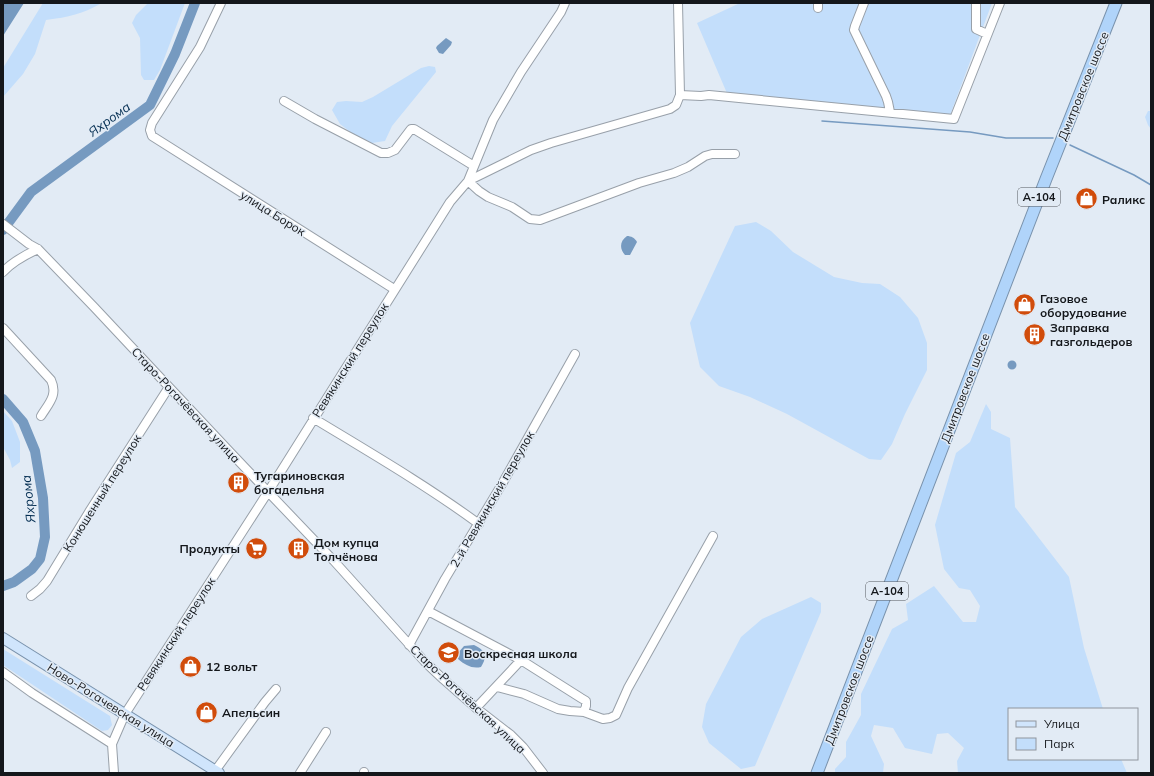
<svg xmlns="http://www.w3.org/2000/svg" width="1154" height="776" viewBox="0 0 1154 776" font-family="Mulish,sans-serif">
	<rect width="100%" height="100%" fill="#e2ebf5"/>
	<path fill="#c3defb" d="M43,3H102C82,14 69,17 46,20L35,54L23,74L3,97V68Z
		M148,3H185L160,70L154,80H144L141,75L140,38L132,23L136,15Z
		M740,3H992L949,118L729,98L697,23Z
		M429,66L435,67L436,72L392,126L385,141L372,143L353,134L340,124L332,110L337,102L346,101L362,102L373,97L421,68Z
		M1148,111H1151V129L1148,125L1145,117Z
		M756,222L771,231L793,252L834,277L862,283L880,284L900,297L918,318L927,343V370L905,414L892,444L881,460L869,459L787,414L750,397L719,386L700,367L690,323L735,226Z
		M986,404L991,412V429L1010,438L1015,507L1069,577L1084,648L1103,709H1009V759H1121L1127,773H958L957,761L964,748L948,733L937,734L932,754L905,748L893,728L874,725L871,736L884,764L883,773H835V769L846,757V742L861,715V694L892,629L908,620L906,604L934,586L963,622H976L980,606L970,590L959,588L944,569L935,525L956,453L970,442Z
		M3,411L12,421L20,442V462L12,468L10,460L3,447Z
		M811,597L821,603V612L755,766L741,769L709,743L702,727L706,704L741,637L762,619Z
		M3,649L110,716L112,725L108,730L102,731L3,665Z"/>
	<path fill="#769ac0" d="M3,3H24L3,36Z
		M446,38L452,42L451,45L443,54L439,53L436,48L437,46Z
		M627,236C631,236 635,238 637,242L630,255H625C619,248 620,241 627,236Z
		M1007.5 365a4.5 4.5 0 1 1 9 0a4.5 4.5 0 1 1-9 0Z
		M474,645C485,650 488,656 481,667C472,669 465,665 458,659V653L464,646Z"/>
	<g fill="none" stroke-linecap="round" stroke-linejoin="round">
		<path stroke="#769ac0" stroke-width="1.5" d="M822,121L970,132L1006,138H1053
			M1070,145L1134,175L1151,185"/>
		<path stroke="#769ac0" stroke-width="10" d="M3,230L31,192L150,105L175,54L195,3
			M3,399L23,422L35,451L43,498L45,537L40,559L32,569L14,582L3,586"/>
		<defs>
			<path id="minor" d="M221,3L200,47L152,123L150,130L152,136L394,289
				M678,3L680,95L676,105L670,109L551,143L531,150L468,181L479,191L488,197L512,207L530,219L540,220L639,183L674,173L688,167L705,156L712,154H735
				M864,3L855,26L854,30L886,96L888,102L890,112
				M976,3V29L987,34
				M818,8V3
				M680,95L701,96L709,95L954,119L1000,3
				M284,101L315,119L381,153H388L395,150L411,129H414L474,166
				M3,224L29,244L38,249L94,307L230,452L334,561L425,662L443,679L476,708L511,735L523,747L543,773
				M3,272C12,262 25,255 38,249
				M3,328L51,380C58,395 49,403 41,416
				M313,418C369,452 426,485 479,524
				M31,596L40,589L47,581L89,512L169,387
				M428,611L521,660L581,698L586,701V706L584,712
				M409,645L445,579L502,484L575,354
				M3,672L32,693L112,744
				M497,687L524,694L558,709L570,711L584,712L603,719L610,718L616,715L628,688L713,536
				M476,708L521,660
				M215,771L265,702L276,689
				M114,773L112,744L125,714L268,492L450,202L468,181L493,120L521,72L561,12L565,3
				M300,773L326,732
				M364,773V772"/>
			<path id="major" d="M3,638L219,773"/>
			<path id="highway" d="M817,773L1046,179L1116,3"/>
		</defs>
		<use href="#minor" stroke="#98a0a9" stroke-width="10"/>
		<use href="#major" stroke="#7992ac" stroke-width="12"/>
		<use href="#highway" stroke="#7992ac" stroke-width="13"/>
		<use href="#minor" stroke="#fff" stroke-width="8"/>
		<use href="#major" stroke="#d0e5fc" stroke-width="10"/>
		<use href="#highway" stroke="#b0d4fa" stroke-width="11"/>
	</g>
	<defs>
		<symbol id="shop-disc" viewBox="-11 -11 22 22"><circle r="9.5" fill="#d14c0b" stroke="#e2ebf5"/><path d="M-5-2.5h2.3a2.7 3.5 0 0 1 5.4 0H5L5.5 6h-11ZM-1.5-2.5h3a1.5 2.3 0 0 0-3 0Z" fill="#fff"/></symbol>
		<symbol id="building-disc" viewBox="-11 -11 22 22"><circle r="9.5" fill="#d14c0b" stroke="#e2ebf5"/><path d="M-4-6H4V6H1V3H-1V6H-4ZM-2.5-4.3h1.7v1.8h-1.7ZM.8-4.3h1.7v1.8H.8ZM-2.5-1h1.7V.8h-1.7ZM.8-1h1.7V.8H.8Z" fill="#fff"/></symbol>
		<symbol id="supermarket-disc" viewBox="-11 -11 22 22"><circle r="9.5" fill="#d14c0b" stroke="#e2ebf5"/><path d="M-6-5.5h2.5l.6 2H6L4.5 2H-2.5L-4.4-4H-6ZM-1.5 3.2a1.3 1.3 0 1 0 .1 0ZM3 3.2a1.3 1.3 0 1 0 .1 0Z" fill="#fff"/></symbol>
		<symbol id="school-disc" viewBox="-11 -11 22 22"><circle r="9.5" fill="#d14c0b" stroke="#e2ebf5"/><path d="M0-5L7-2L0 1L-7-2ZM-4 1L0 2.5L4 1V4Q0 6-4 4Z" fill="#fff"/></symbol>
	</defs>
	<g fill-rule="evenodd">
		<use href="#shop-disc" x="1074" y="186" width="25" height="25"/>
		<use href="#shop-disc" x="1012" y="292" width="25" height="25"/>
		<use href="#building-disc" x="1022" y="322" width="25" height="25"/>
		<use href="#building-disc" x="226" y="470" width="25" height="25"/>
		<use href="#supermarket-disc" x="244" y="536" width="25" height="25"/>
		<use href="#building-disc" x="286" y="536" width="25" height="25"/>
		<use href="#school-disc" x="436" y="640" width="25" height="25"/>
		<use href="#shop-disc" x="178" y="654" width="25" height="25"/>
		<use href="#shop-disc" x="194" y="700" width="25" height="25"/>
	</g>
	<g text-anchor="middle" dominant-baseline="central" stroke-width="3" stroke-linejoin="round" paint-order="stroke">
		<g fill="#e2ebf5" stroke="#52575c" stroke-width="1">
			<rect x="1018" y="188" width="42" height="18" rx="3"/>
			<rect x="866" y="582" width="42" height="18" rx="3"/>
		</g>
		<g font-size="11" font-weight="bold" fill="#14171b">
			<text x="1039" y="197">А-104</text>
			<text x="887" y="591">А-104</text>
		</g>
		<g font-size="12" fill="#14171b" stroke="#e2ebf5">
			<text transform="translate(1083 86) rotate(-68)">Дмитровское шоссе</text>
			<text transform="translate(273 213) rotate(32)">улица Борок</text>
			<text transform="translate(350 360) rotate(-58)">Ревякинский переулок</text>
			<text transform="translate(965 388) rotate(-69)">Дмитровское шоссе</text>
			<text transform="translate(186 405) rotate(47)">Старо-Рогачёвская улица</text>
			<text transform="translate(102 493) rotate(-58)">Конюшенный переулок</text>
			<text transform="translate(492 499) rotate(-60)">2-й Ревякинский переулок</text>
			<text transform="translate(176 634) rotate(-57)">Ревякинский переулок</text>
			<text transform="translate(849 690) rotate(-69)">Дмитровское шоссе</text>
			<text transform="translate(468 699) rotate(43)">Старо-Рогачёвская улица</text>
			<text transform="translate(111 705) rotate(32)">Ново-Рогачевская улица</text>
		</g>
		<g font-size="12" font-weight="bold" fill="#14171b" stroke="#e2ebf5" text-anchor="start">
			<text x="1102" y="199">Раликс</text>
			<text x="1040" y="298">Газовое<tspan x="1040" dy="14">оборудование</tspan></text>
			<text x="1050" y="327">Заправка<tspan x="1050" dy="14">газгольдеров</tspan></text>
			<text x="254" y="475">Тугариновская<tspan x="254" dy="14">богадельня</tspan></text>
			<text x="314" y="542">Дом купца<tspan x="314" dy="14">Толчёнова</tspan></text>
			<text x="240" y="548" text-anchor="end">Продукты</text>
			<text x="464" y="653">Воскресная школа</text>
			<text x="206" y="666">12 вольт</text>
			<text x="222" y="712">Апельсин</text>
		</g>
		<g font-size="13" font-style="italic" fill="#042e52" stroke="#e2ebf5">
			<text transform="translate(109 119) rotate(-36)">Яхрома</text>
			<text transform="translate(28 499) rotate(-96)">Яхрома</text>
		</g>
	</g>
	<rect width="1154" height="776" fill="none" stroke="#14171b" stroke-width="8"/>
	<rect x="1008" y="708" width="130" height="52" fill="#e2ebf5" stroke="#90969e"/>
	<rect x="1016" y="721" width="20" height="6" fill="#d0e5fc" stroke="#90969e"/>
	<text x="1044" y="728" font-size="12" fill="#14171b">Улица</text>
	<rect x="1016" y="738" width="20" height="12" fill="#c3defb" stroke="#90969e"/>
	<text x="1044" y="748" font-size="12" fill="#14171b">Парк</text>
</svg>
